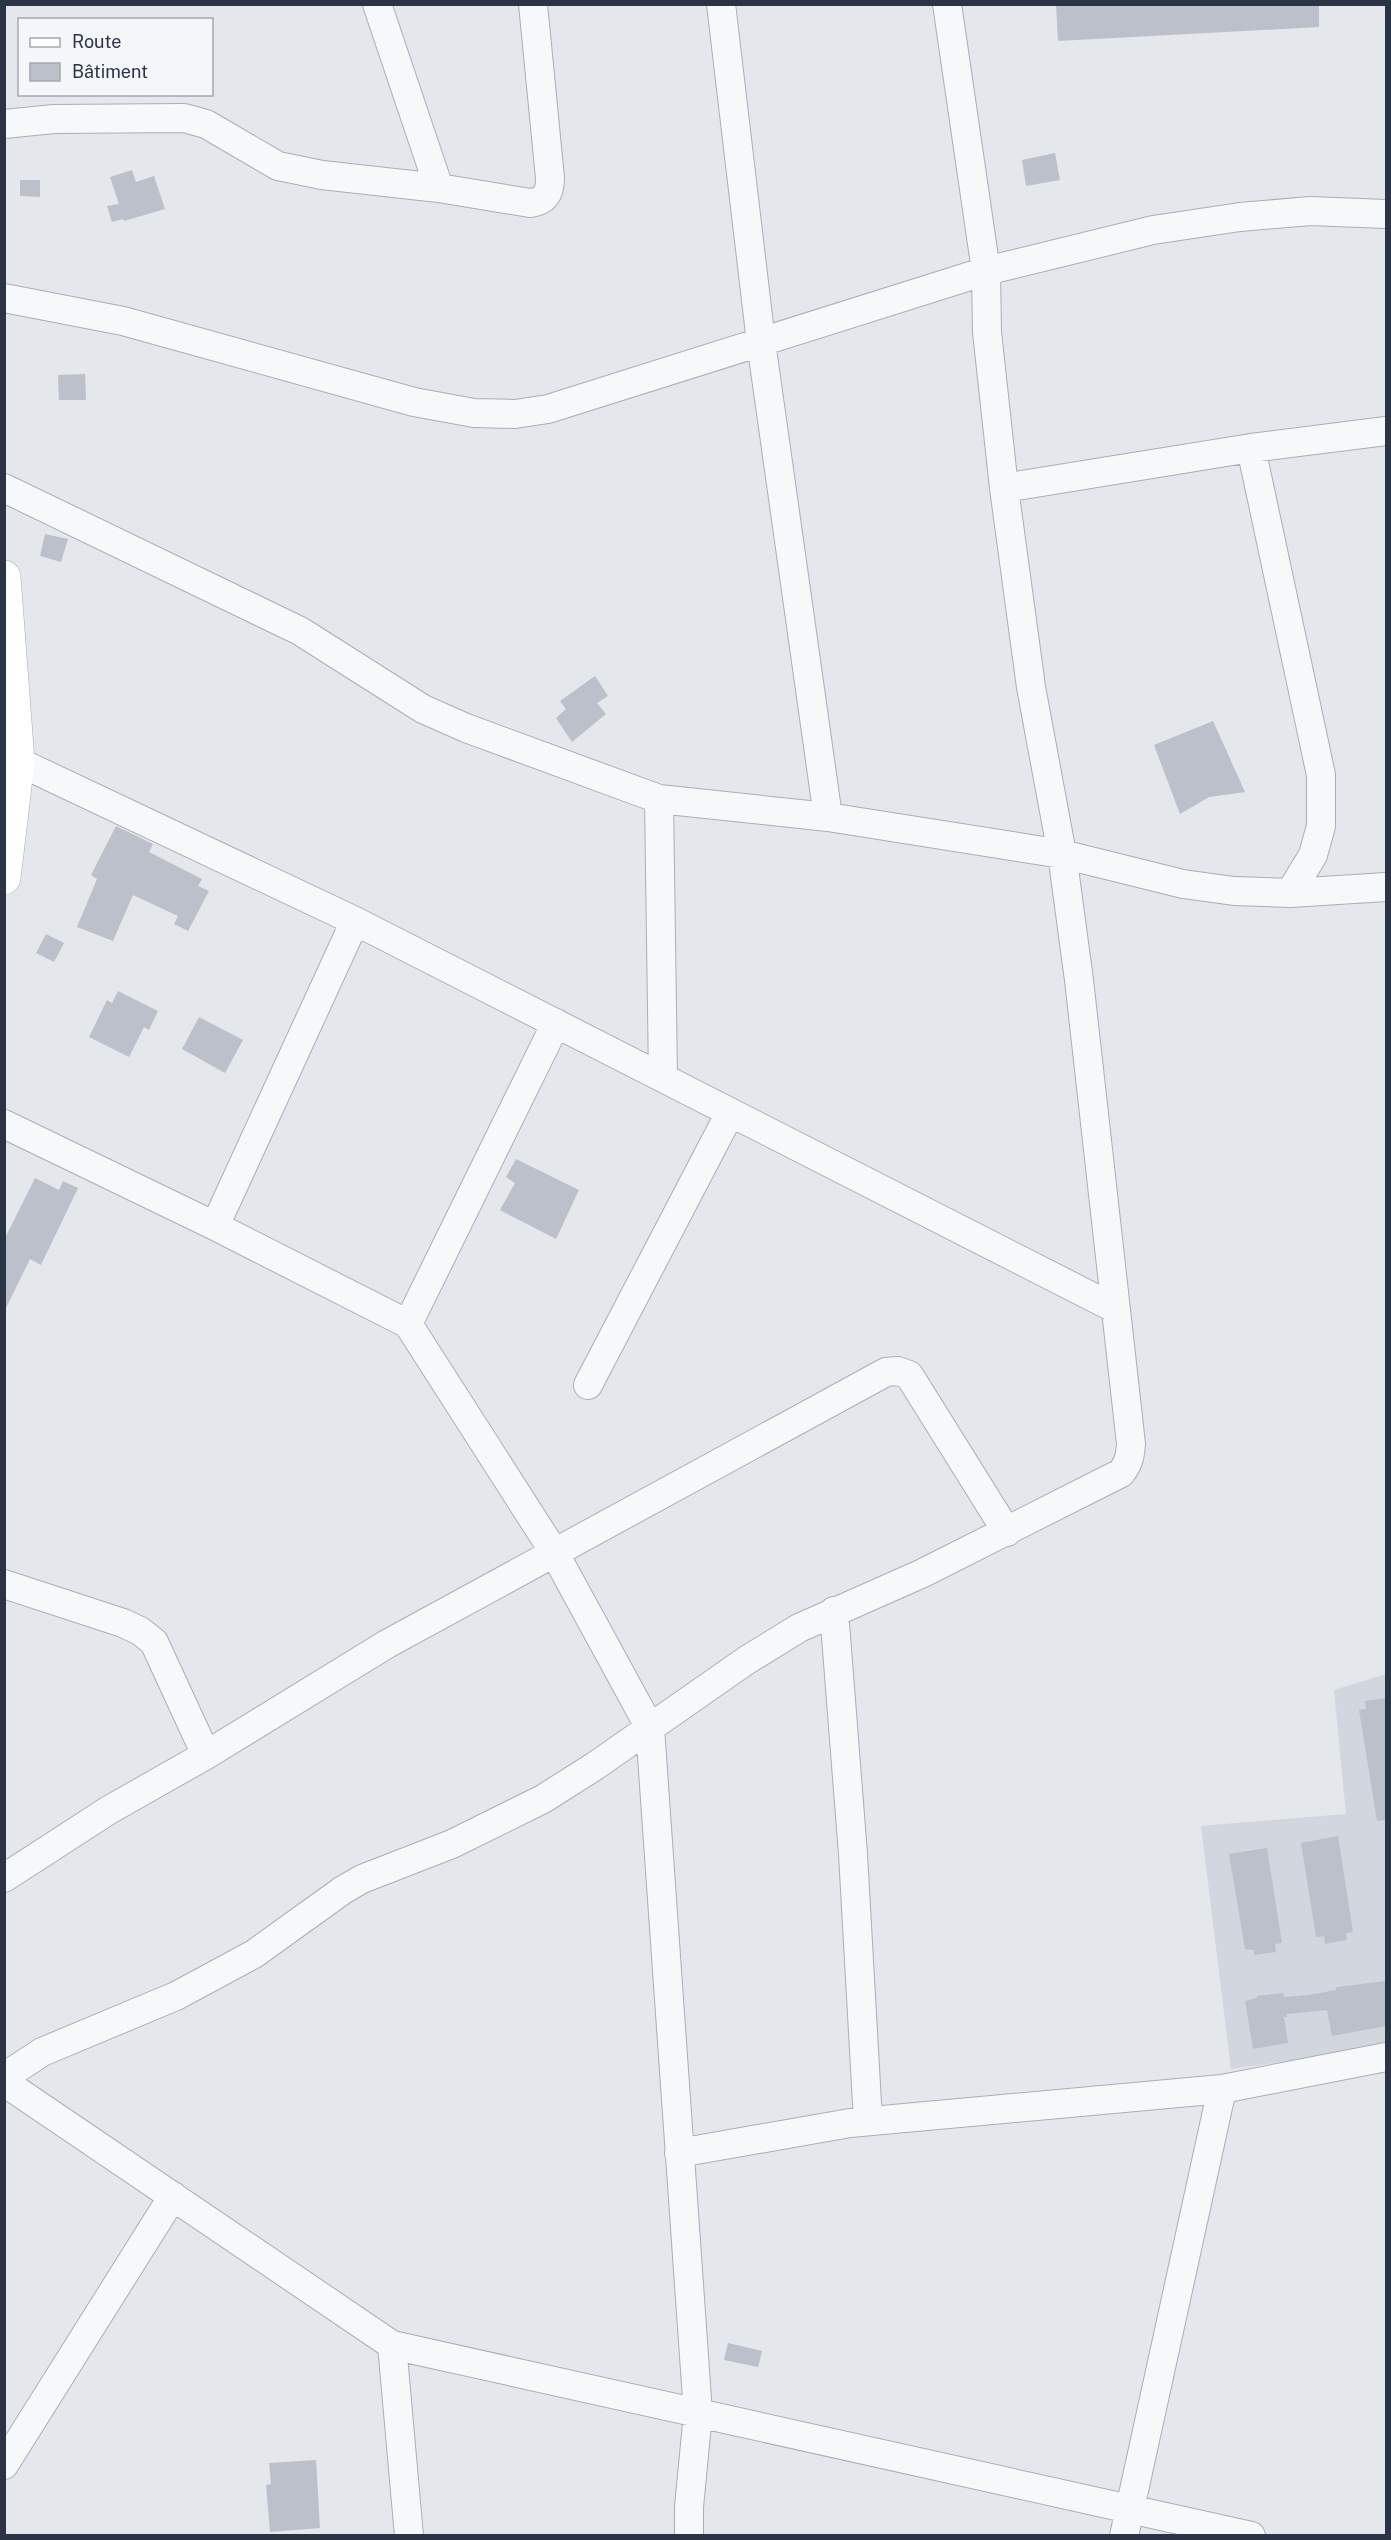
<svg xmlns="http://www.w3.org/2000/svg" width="1391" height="2540" viewBox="0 0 1391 2540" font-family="'Public Sans',sans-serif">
	<rect width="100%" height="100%" fill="#e4e7ec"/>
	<path fill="#d2d6de" d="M1386,1674V2047L1231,2069L1201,1826L1346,1814L1334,1690Z"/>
	<path fill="#bbc0ca" d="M1056,4H1319V27L1058,41Z
		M1055,153L1060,180L1026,186L1022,160Z
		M132,170L136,182L154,176L165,209L124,221L123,219L112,222L107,206L119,204L110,177Z
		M20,180H40V197L20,196Z
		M85,374L86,400H59L58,375Z
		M45,534L68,539L61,562L40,556Z
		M595,676L608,696L597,703L606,714L572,742L556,718L566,709L560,701Z
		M1213,721L1245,792L1209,797L1180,814L1154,745Z
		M116,826L153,844L149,852L202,879L198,886L209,891L188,931L174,924L178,916L133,895L113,941L77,927L97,879L91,875Z
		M46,934L64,943L54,962L36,953Z
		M118,991L158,1011L149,1030L144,1027L129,1057L89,1037L107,1000L112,1003Z
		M199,1017L243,1040L225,1073L182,1049Z
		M516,1159L579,1190L556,1239L500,1210L515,1183L506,1177Z
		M35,1178L59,1190L63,1181L78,1188L41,1265L30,1259L4,1312V1240Z
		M1386,1698V1820L1377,1821L1359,1710L1366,1709L1365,1701Z
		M1338,1836L1353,1932L1346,1933L1347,1940L1325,1944L1324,1936L1316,1937L1301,1843Z
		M1267,1848L1282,1943L1275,1944L1276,1952L1254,1955V1950L1245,1949L1229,1854Z
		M1386,1981V2026L1332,2036L1327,2010L1287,2014V2017H1284L1288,2043L1253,2049L1245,2001L1257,1998V1996L1283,1993L1284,1997L1309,1995L1336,1990V1987Z
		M728,2343L762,2351L758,2367L724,2360Z
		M316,2460L320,2528L270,2532L266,2485L271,2484L269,2463Z"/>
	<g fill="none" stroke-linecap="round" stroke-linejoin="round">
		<defs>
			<path id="minor" d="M377,4L439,188
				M721,4L761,342L828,817
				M4,124L54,119L184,118L206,124L278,166L322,175L439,188L530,203C546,201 550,193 550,178L533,4
				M4,298L123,321L414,402L474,413L515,414L548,409L986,271L1153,230L1240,217L1310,211L1386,214
				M1251,448L1321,775V826L1313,855L1290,893
				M4,488L300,631L423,709L466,728L659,799L828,817L1062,854L1183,884L1234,891L1290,893L1386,887
				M1004,488L1251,448L1386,431
				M4,755L355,921L1116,1309
				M659,799L663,1078
				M556,1023L408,1324L554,1552L650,1728L698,2413L689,2507V2536
				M4,1124L215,1226L408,1324
				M215,1226L355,921
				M588,1385L730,1113
				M4,1584L123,1623L140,1631L154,1642L206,1755
				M834,1611L853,1854L868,2121
				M4,1878L109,1810L206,1755L387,1644L886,1372L898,1371L909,1375L1007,1532
				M4,2077L42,2052L176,1996L254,1954L343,1890L362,1879L452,1844L543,1799L595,1766L747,1660L799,1628L923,1573L1121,1473C1129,1463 1130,1456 1131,1444L1079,980L1062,854L1031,687L1004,488L987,332L986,271L947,4
				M4,2082L392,2345L1251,2536
				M679,2153L850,2123L1222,2089L1386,2057
				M392,2345L409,2536
				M4,2465L173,2196
				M1124,2536L1222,2089"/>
			<path id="major" d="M4,577L18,761L4,878"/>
		</defs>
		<use href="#minor" stroke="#a9aeb7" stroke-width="30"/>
		<use href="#major" stroke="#a3abb8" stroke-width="34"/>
		<use href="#minor" stroke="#f7f8fa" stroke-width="28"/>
		<use href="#major" stroke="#fff" stroke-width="33"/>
	</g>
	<rect width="1391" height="2540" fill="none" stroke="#2b3445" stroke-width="12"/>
	<rect x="18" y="18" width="195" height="78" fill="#f4f6f9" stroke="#a4a8b1" stroke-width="1.5"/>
	<rect x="30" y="38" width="30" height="9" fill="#ffffff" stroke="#a4a8b1" stroke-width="1.5"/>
	<text x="72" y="48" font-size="18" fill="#2b3445">Route</text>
	<rect x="30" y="63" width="30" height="18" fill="#bbc0ca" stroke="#a4a8b1" stroke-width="1.5"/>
	<text x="72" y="78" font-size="18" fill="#2b3445">Bâtiment</text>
</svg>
